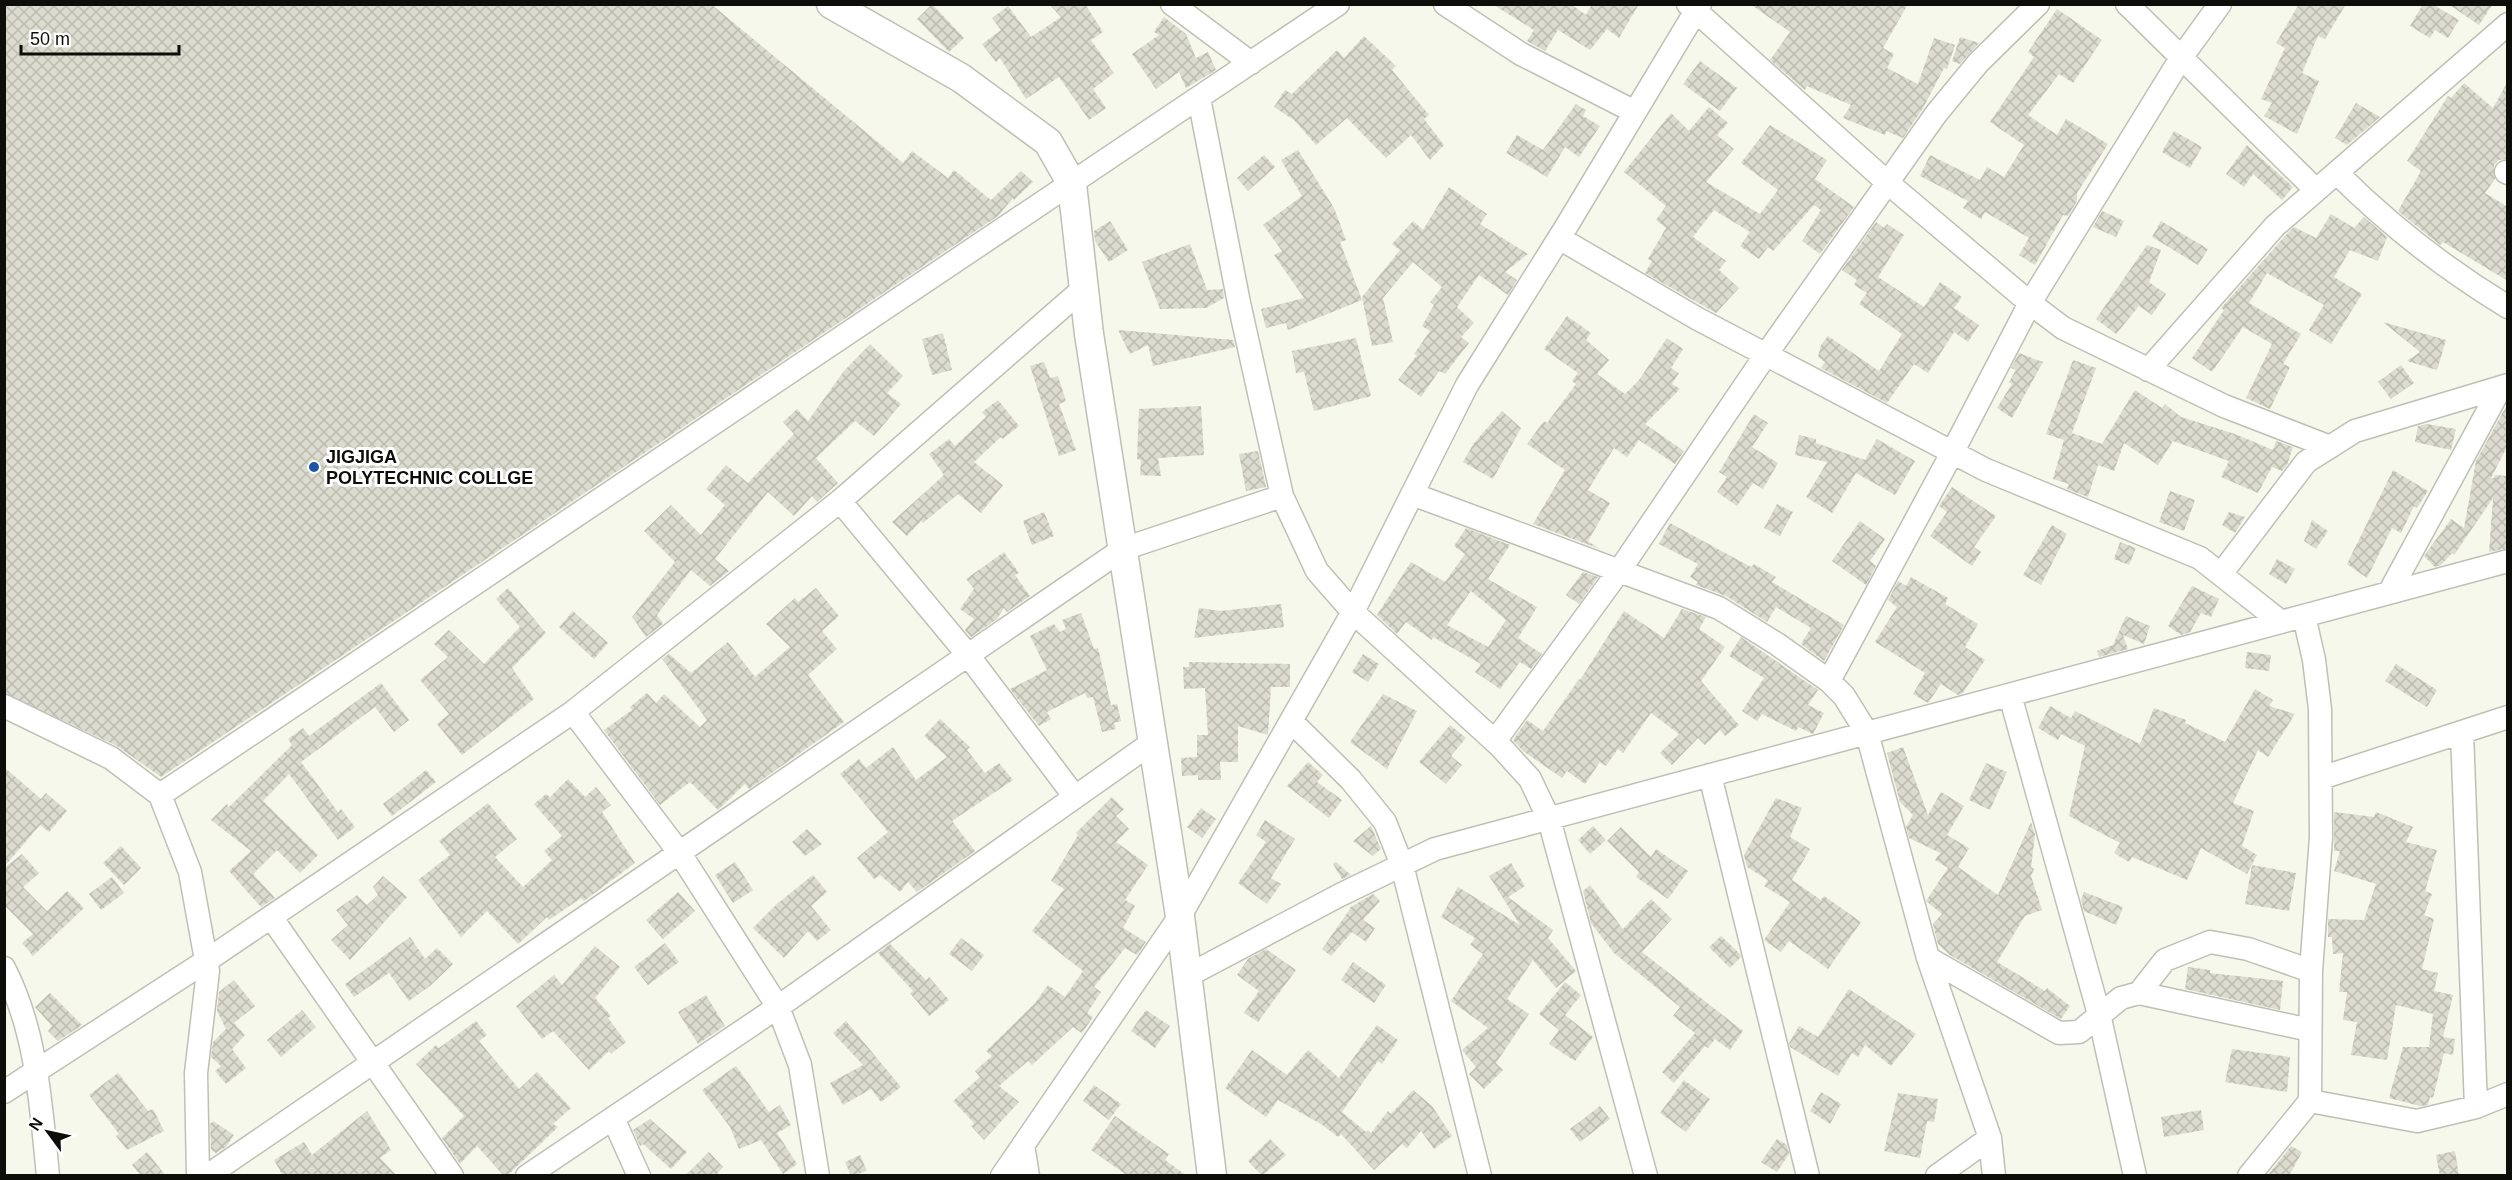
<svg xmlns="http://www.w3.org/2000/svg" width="2512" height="1180" viewBox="0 0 2512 1180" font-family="Helvetica,sans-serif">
	<defs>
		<pattern id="building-cross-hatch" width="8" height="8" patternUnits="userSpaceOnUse" patternTransform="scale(1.5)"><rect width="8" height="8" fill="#dbdbcf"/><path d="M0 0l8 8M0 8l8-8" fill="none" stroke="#bbbbb0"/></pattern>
	</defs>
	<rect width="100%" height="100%" fill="#f7f8ec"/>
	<path fill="url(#building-cross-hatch)" fill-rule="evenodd" d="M4,4H711L903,163L912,151L948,178L954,170L991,200L1021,171L1033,182L1014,200L1013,198L998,216L161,777L117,746L4,693Z
		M932,4L964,38L949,52L917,19Z
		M1049,4H1085L1103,32L1091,40L1114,73L1093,89L1106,108L1089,120L1059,77L1026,99L1000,58L996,62L982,44L1001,30L992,18L1008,6L1031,37L1061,17Z
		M1492,4H1571L1586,15L1592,4H1639L1619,38L1607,29L1590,50L1558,30L1545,51L1527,41L1534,30Z
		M1750,4H1908L1883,48L1894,54L1887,68L1918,84L1934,38L1955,45L1947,69L1944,68L1923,108L1903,138L1886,131L1885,135L1843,118L1851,105L1807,86L1805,90L1770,60L1790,32Z
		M2299,4H2346L2325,39L2318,36L2302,73L2319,81L2297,134L2264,116L2272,103L2261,99L2285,48L2276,43Z
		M2423,4H2432L2459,20L2448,38L2435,30L2430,38L2410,26Z
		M2448,4H2493L2479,25Z
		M2057,9L2102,40L2073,83L2059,74L2028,115L2057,135L2066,119L2108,144L2077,193V201L2068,216L2063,215L2035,265L2019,255L2029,238L1985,212L1981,219L1963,208L1968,201L1920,176L1930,155L1980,180L1987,167L2004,177L2024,145L1990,122L2034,57L2028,52Z
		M1164,17L1186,34L1196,58L1208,52L1216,70L1186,88L1179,72L1156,89L1132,54L1159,35L1154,32Z
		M1364,36L1396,66L1392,70L1429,115L1424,119L1444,145L1430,160L1411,135L1386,158L1347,118L1316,145L1294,120L1274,107L1285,90L1292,94L1337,50L1344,58Z
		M1960,37L1979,43L1960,64L1952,61Z
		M1700,61L1737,88L1720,111L1683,84Z
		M2508,81V159L2499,160L2494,165L2495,179L2485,193L2508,207V281L2443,242L2440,245L2398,211L2421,171L2407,161L2448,96L2451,98L2464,83L2493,108Z
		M2356,103L2380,117L2347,145L2335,138Z
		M1576,104L1586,110L1583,116L1600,126L1579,157L1565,147L1547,177L1506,153L1517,135L1543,150Z
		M1709,107L1728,123L1717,135L1734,149L1706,182L1760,214L1778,190L1741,163L1770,125L1827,160L1815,179L1854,207L1820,254L1802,241L1821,210L1814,205L1773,251L1768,247L1759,259L1740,246L1750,232L1714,210L1693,237L1726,261L1719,270L1739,288L1716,313L1645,273L1652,261L1648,259L1666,228L1656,220L1666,206L1624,172L1671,113L1689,131Z
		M2174,131L2202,147L2190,168L2162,152Z
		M2247,145L2293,187L2282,200L2253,174L2244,187L2226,174Z
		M1298,150L1334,208L1346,240L1340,242L1362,300L1288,330L1286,323L1266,328L1261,309L1304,298L1274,255L1282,251L1263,225L1302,196L1281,160Z
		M1264,155L1275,167L1248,191L1237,178Z
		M1449,187L1487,214L1480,224L1528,254L1505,272L1517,280L1508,295L1479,275L1457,307L1474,323L1461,337L1469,343L1445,374L1439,371L1421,397L1398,380L1417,355L1414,354L1430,331L1422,326L1434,305L1430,302L1442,287L1413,262L1383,298L1393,342L1372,346L1362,297L1400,250L1392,244L1413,221L1423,230Z
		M2102,211L2124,221L2116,237L2093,227Z
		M2331,214L2354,228L2364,217L2387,237L2378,261L2350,250L2334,277L2362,294L2331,344L2309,330L2324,305L2267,273L2249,303L2301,334L2283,364L2290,367L2270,409L2246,398L2272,344L2243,327L2212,372L2192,358L2224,310L2221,308L2285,236L2294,227L2316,238Z
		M1110,221L1128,250L1109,262L1095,241L1094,231Z
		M2161,221L2208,249L2198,265L2152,237Z
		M1876,222L1884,228L1887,224L1904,235L1878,277L1924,307L1940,282L1962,297L1954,308L1979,325L1968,342L1954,332L1928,373L1914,364L1887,403L1821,368L1825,362L1818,357L1821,345L1828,336L1879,371L1902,334L1859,304L1867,293L1854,285L1857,280L1842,270Z
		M1190,244L1207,290L1223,289L1224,298L1206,308L1160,309L1142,262Z
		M2147,245L2161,250L2149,282L2166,294L2152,315L2139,306L2116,334L2096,319Z
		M1567,316L1591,333L1586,340L1609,360L1597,374L1625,394L1639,380L1667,338L1683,349L1671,368L1679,373L1672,384L1680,389L1645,424L1684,451L1675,464L1639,440L1627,457L1614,448L1588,490L1610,503L1588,541L1600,549L1533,524L1565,470L1527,444L1544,421L1547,423L1576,384L1572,381L1578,373L1544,349Z
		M2383,322L2446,340L2437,370L2407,361L2420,352Z
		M1118,330L1233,340L1235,347L1153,366L1148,345L1130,354Z
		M943,333L952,370L932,375L922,339Z
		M1356,338L1371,396L1314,411L1304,372L1296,373L1292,351Z
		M870,344L903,376L887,393L901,404L874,436L855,421L816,458L838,483L817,502L812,496L794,516L768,492L715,559L729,571L710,586L691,570L657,615L663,624L646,637L632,617L675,562L644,531L671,505L701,535L725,505L706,489L726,465L748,483L794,434L783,422L797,409L808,421L844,371Z
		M2019,353L2043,362L2012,418L1997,408L2012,384L2009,382L2016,370L2011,368Z
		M2073,360L2096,368L2072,433L2102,444L2135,390L2162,408L2165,404L2181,417L2235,434L2273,450L2276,441L2293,447L2287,465L2282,471L2272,467L2258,493L2221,477L2229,461L2173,441L2158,465L2124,443L2114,471L2098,465L2088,497L2067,489L2069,484L2053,479L2064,440L2046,434Z
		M1044,362L1050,378L1058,376L1066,401L1059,404L1076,450L1059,456L1030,366Z
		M2401,365L2414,383L2391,399L2378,382Z
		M998,400L1019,426L1003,439L1001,437L974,462L1003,485L981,513L958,494L923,523L921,521L907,536L892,522L944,475L929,454L949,439L955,446L986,417L982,412Z
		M2508,403V445L2491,478H2494L2495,475L2508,476V548L2489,552L2493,498L2454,555L2452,553L2441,565L2435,567L2424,556L2451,519L2464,528L2476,461Z
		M1201,406L1204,455L1158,458L1161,476L1140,475L1141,460L1137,459L1139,409Z
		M1502,411L1521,428L1493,479L1463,462L1474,443Z
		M1754,414L1768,423L1752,447L1778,463L1763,489L1753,483L1737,506L1717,492L1727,477L1719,472Z
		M2427,424L2456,429L2451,450L2415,442L2418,426Z
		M1799,435L1816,439V443L1865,460L1877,439L1915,461L1895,495L1856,473L1832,513L1806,497L1827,462L1795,455Z
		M1258,451L1266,487L1246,491L1239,454Z
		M2393,470L2428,491L2417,508L2414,506L2401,533L2392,528L2367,578L2347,564Z
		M1952,487L1996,516L1974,547L1981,552L1972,566L1930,536L1947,512L1939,506Z
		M2170,491L2195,500L2184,531L2159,522Z
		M1777,504L1793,512L1780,536L1764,528Z
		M1044,512L1054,536L1032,545L1023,521Z
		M2229,512L2245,517L2235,533L2222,525Z
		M2312,520L2328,531L2316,549L2304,541Z
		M1860,521L1885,539L1870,561L1876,566L1866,585L1832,561Z
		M1670,523L1751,567L1754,564L1776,577L1772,582L1844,625L1824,661L1801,644L1811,628L1776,607L1767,622L1726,596L1696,585L1698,582L1690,577L1698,564L1659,544Z
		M2052,525L2067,534L2041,585L2023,575Z
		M1466,528L1510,545L1488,579L1537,607L1518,638L1542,654L1531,669L1520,662L1500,689L1475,672L1481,664L1433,637L1432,640L1406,622L1397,634L1377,615L1411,562L1445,582L1465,554L1454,546ZM1471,591L1506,620L1488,647L1447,625Z
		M2120,542L2136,548L2129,565L2114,559Z
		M1004,552L1019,573L1015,575L1030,596L1007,612L1004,608L997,619L971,637L965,630L974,619L960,609L974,589L966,579Z
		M2277,559L2295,569L2286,584L2269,574Z
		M1583,572L1598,577L1579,604L1566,595Z
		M1911,577L1948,598L1945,604L1978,624L1965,647L1985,660L1962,694L1958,695L1941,684L1928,703L1913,694L1925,673L1875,642L1897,607L1888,600L1898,581L1906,586Z
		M2192,586L2219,599L2211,617L2201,613L2190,632L2181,635L2168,626Z
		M508,588L546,633L512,668L534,699L462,755L437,724L449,714L420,680L448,657L434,644L449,630L484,664L520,627L496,599Z
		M816,588L839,616L822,631L837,649L808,675L844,722L749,789L745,784L718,810L690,782L660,805L604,730L632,710L630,707L647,693L656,703L664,694L700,727L707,720L662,659L669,654L691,673L728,642L755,677L790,647L766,624L795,598L798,602Z
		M1281,604L1284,627L1194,638L1199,608L1221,611Z
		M1682,609L1706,617L1699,629L1725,647L1701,681L1739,725L1725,736L1720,730L1705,745L1698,738L1672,765L1660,753L1679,734L1651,713L1623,753L1618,749L1606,766L1600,762L1585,784L1567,771L1562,778L1523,751L1513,740L1527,720L1543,731L1579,679L1580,680L1624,611L1664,638Z
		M573,611L608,643L594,659L559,627Z
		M1081,613L1094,649L1098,648L1111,705L1117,704L1121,721L1114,723L1116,729L1102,732L1093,697L1087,698L1085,693L1047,712L1051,719L1039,726L1010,689L1047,670L1030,636L1054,624L1060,632L1066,629L1062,620Z
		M2126,616L2150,626L2144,644L2123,635L2128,649L2099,657L2097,651L2113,645Z
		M1741,637L1818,690L1808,705L1824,713L1813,734L1798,727L1796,731L1762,714L1757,721L1742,711L1764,678L1729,656Z
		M2247,652L2271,655L2269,671L2245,668Z
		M1363,654L1379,664L1368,682L1352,672Z
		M1189,662L1290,664V687H1271L1268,735L1238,726V762H1220L1221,780H1198V775L1182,776L1181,758L1197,757V735H1208L1205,688L1184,689L1183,667H1189Z
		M2396,664L2437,690L2427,707L2385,681Z
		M381,683L409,720L394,732L375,707L301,762L338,812L341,809L355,827L338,840L289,774L263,801L318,855L300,873L277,850L253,874L275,898L261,907L229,871L251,851L211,820L227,804L229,807L292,745L288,739L303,728L309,736Z
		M2255,689L2273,700L2269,706L2295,714L2268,757L2258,750L2233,803L2254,811L2242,846L2257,855L2247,874L2201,848L2187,880L2132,857L2129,862L2114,853L2120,843L2069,816L2085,746L2061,734L2058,740L2038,728L2050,706L2071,718L2075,711L2140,744L2154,708L2186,720L2185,723L2225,742Z
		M1383,694L1417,711L1387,769L1350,742Z
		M940,719L970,747L967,750L985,773L999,763L1013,780L952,821L975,851L917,892L908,882L900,892L880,875L874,879L857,858L888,832L840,774L859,759L866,768L893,747L916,780L947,757L924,736Z
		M1450,725L1466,738L1451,756L1462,765L1446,784L1419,762Z
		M1903,747L1928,815L1941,792L1964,806L1947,835L1969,848L1958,867L1998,895L2031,822L2035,835L2031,867L2034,869L2031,876L2042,910L2025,916L1997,962L2045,991L2047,988L2070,1006L2061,1019L1950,955L1938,944L1933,924L1942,914L1926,901L1948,868L1935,860L1940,853L1909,838L1906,827L1913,815L1900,802L1887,753Z
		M1308,762L1323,775L1317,782L1342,800L1329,818L1287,786Z
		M1986,763L2007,772L1990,810L1969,800Z
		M4,767L41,799L46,793L67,811L49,832L40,825L4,867Z
		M426,770L436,782L392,816L383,804Z
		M568,779L585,797L596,787L611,805L602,812L635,863L584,901L581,898L549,920L547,917L518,944L487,911L461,937L418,880L450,855L439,841L488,803L517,839L495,857L523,887L552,860L544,851L562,836L534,804L546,794L550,797Z
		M1112,797L1124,809L1116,816L1129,829L1116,842L1148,865L1125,900L1135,906L1123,928L1146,942L1137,955L1125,948L1094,987L1101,992L1087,1013L1093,1017L1082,1033L1073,1027L1032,1065L1028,1061L999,1086L1019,1102L984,1140L971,1126L974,1123L953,1101L980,1077L975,1071L992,1056L986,1051L1035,1003L1048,985L1065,997L1083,971L1032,931L1064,889L1051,881L1078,835L1076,833Z
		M1776,798L1802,808L1790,837L1810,849L1792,880L1821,900L1824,896L1861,922L1828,969L1789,941L1781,952L1764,940L1790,902L1764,886L1768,880L1747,867L1744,855Z
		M1201,808L1216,819L1202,838L1187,827Z
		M2334,812L2374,817L2376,812L2413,827L2406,842L2437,850L2425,891L2432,894L2424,915L2434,919L2422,969L2438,973L2434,991L2453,995L2443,1037L2455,1039L2453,1055L2444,1053L2433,1098L2430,1097L2428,1105L2420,1106L2389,1098L2403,1047H2429L2433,1014L2396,1005L2387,1060L2351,1055L2357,1022L2343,1020L2347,992H2339L2343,953L2333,954L2332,937H2328V919L2364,920L2376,884L2334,871L2340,851H2334Z
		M1265,820L1295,839L1271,878L1281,884L1267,904L1238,883L1266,842L1256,835Z
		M1371,826L1381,849L1373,856L1353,841Z
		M1593,826L1606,840L1590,854L1578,840Z
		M1621,827L1651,857L1656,849L1688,871L1668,899L1636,877L1639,872L1607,841Z
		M807,829L822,844L805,856L792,842Z
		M121,846L141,868L124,885L103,863Z
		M22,854L39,873L23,887L47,911L67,891L84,908L33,956L22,943L33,934L4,905V868Z
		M735,862L753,890L733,903L715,875Z
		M1336,862L1351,875L1342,879L1333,864Z
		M1511,863L1525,886L1508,897L1553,930L1548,938L1576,971L1556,988L1533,960L1507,999L1529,1014L1496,1063L1503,1070L1484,1089L1469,1074L1476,1067L1462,1050L1488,1028L1451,1001L1483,954L1470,945L1475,938L1441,917L1458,887L1520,925L1489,876Z
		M2252,865L2296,873L2289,911L2245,904Z
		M813,875L827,892L811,906L831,930L817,941L808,931L784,958L753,928L778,903Z
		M383,876L407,897L350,960L331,940L348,925L336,910L357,895L367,905L378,895L373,887Z
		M112,877L124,893L101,910L89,894Z
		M1590,885L1623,929L1651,899L1672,919L1642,952L1743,1031L1730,1050L1715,1039L1708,1048L1705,1046L1674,1083L1662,1072L1695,1033L1673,1016L1680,1007L1614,953L1591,923L1583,891Z
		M678,892L695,911L663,939L646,920Z
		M2084,892L2123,907L2116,925L2084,911L2081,900Z
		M1373,894L1380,901L1363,920L1375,928L1366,942L1352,932L1331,956L1322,949L1350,909L1349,908Z
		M1721,936L1740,954L1741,957L1730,968L1709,947Z
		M410,937L425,959L437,948L453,964L430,986L409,1001L389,973L354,997L345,984Z
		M961,938L984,955L972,971L949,954Z
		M665,943L679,962L648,985L634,967Z
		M890,944L926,980L929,977L949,1000L929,1016L910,993L913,991L878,953Z
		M595,946L620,967L595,998L611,1016L608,1018L626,1042L611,1054L609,1051L589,1070L553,1031L542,1039L516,1006L554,975L562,985Z
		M1266,949L1296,970L1258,1022L1244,1013L1259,991L1237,975L1248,959Z
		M1353,962L1386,985L1374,1003L1341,980Z
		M2188,967L2210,970V973L2283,981L2280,1010L2185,989Z
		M234,980L255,1006L234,1023L245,1035L232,1049L246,1068L226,1084L215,1071L221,1066L211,1057L213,1042L226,1029L217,1011L219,992Z
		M1565,982L1581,995L1565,1015L1593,1037L1575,1061L1549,1044L1559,1030L1539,1014Z
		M1849,989L1916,1034L1891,1066L1865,1045L1858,1057L1852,1053L1838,1076L1790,1047L1789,1043L1799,1026L1818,1037Z
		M50,993L82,1025L58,1041L48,1031L52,1026L35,1007Z
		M706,995L725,1026L698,1044L678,1012Z
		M302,1010L316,1027L281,1057L267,1040Z
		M1146,1010L1170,1026L1155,1048L1131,1031Z
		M476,1021L487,1035L479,1041L519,1089L537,1072L571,1108L553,1124L558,1127L507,1176H504L477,1146L460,1164L442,1138L464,1116L416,1064L436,1045L439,1048Z
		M846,1021L901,1087L881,1102L871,1089L843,1105L830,1083L863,1065L833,1033Z
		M1377,1025L1398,1040L1382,1064L1378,1061L1342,1112L1366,1132L1368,1130L1371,1133L1388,1111L1391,1114L1413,1090L1432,1106L1452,1136L1434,1149L1421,1131L1407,1148L1402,1144L1374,1170L1341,1134L1338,1137L1321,1124L1278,1100L1266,1117L1225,1088L1252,1050L1287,1075L1308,1050L1339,1078Z
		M2232,1049L2290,1057L2287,1092L2225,1082Z
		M736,1066L769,1112L780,1105L791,1125L777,1133L797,1164L783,1174L761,1140L739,1149L730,1127L702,1090Z
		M118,1073L148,1111L153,1109L164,1131L127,1150L116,1136L119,1134L89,1095Z
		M1684,1080L1710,1099L1686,1132L1660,1113Z
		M1094,1085L1121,1104L1109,1120L1083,1101Z
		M1821,1092L1841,1104L1830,1124L1810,1111Z
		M1898,1093L1938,1099L1934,1122L1927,1121L1920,1158L1884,1151Z
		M1600,1106L1610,1119L1580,1142L1570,1129Z
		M2201,1110L2204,1130L2164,1137L2161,1117Z
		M367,1111L391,1150L380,1158L397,1176H283L274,1160L304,1142L312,1155Z
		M1115,1116L1169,1154L1165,1160L1187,1176H1128L1091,1150Z
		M650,1119L687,1152L671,1169L643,1144L640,1146L633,1130Z
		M213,1121L234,1135L226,1147L216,1153L211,1150L210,1124Z
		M1270,1139L1286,1155L1262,1176L1248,1161Z
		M1777,1139L1787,1145L1789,1154L1777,1172L1761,1162Z
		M2291,1146L2302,1152L2289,1176H2267Z
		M2455,1151L2459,1176H2440L2436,1155Z
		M147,1152L166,1176H141L132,1165Z
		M709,1152L723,1167L715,1176H685Z
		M860,1155L867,1171L851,1176L845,1162Z"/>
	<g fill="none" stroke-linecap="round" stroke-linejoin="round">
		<defs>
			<path id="minor" d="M1172,4L1251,63
				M1445,4L1521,54L1635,112
				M1688,4L1888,183L2030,303L2063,328L2224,406L2330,447
				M2127,4L2316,190
				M1199,98L1239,303L1282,496L1317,571L1353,612L1500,746L1530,779L1549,819L1646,1176
				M2506,172L2508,173
				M2337,173C2387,223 2447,270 2508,307
				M1559,238L1698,319L1986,470L2200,558L2281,622
				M2148,370L2275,226L2508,24
				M1412,494L1719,608L1777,644L1829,681L1844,696L1867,733L1928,958L1990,1138L1994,1176
				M840,501L968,655L1075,797
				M2221,574L2306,462L2355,431L2508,385
				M2389,593L2501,387
				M1829,681L1952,453L2030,303L2181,58L2220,4
				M2010,695L2099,1014L2135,1176
				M4,706L111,758L160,795L190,872L208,971L196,1073L198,1176
				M573,712L679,852L778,1007L800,1065L818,1176
				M1291,721L1351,780L1385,822L1402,865L1480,1176
				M2462,732L2476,1107
				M1495,741L1619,571L1765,356L1936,114L1978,63L2038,4
				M1710,775L1808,1176
				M2321,778L2508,717
				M160,795L1338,4
				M271,917L452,1176
				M1928,958L2059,1033L2079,1032L2121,998L2139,993L2310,1030
				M4,968C37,1032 41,1106 48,1176
				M1187,976L1340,895L1435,849L2508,561
				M2139,993L2165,960L2210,942L2248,949L2311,971
				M4,1092L206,961L573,712L840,501L1083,289
				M2310,1101L2417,1121L2476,1107L2508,1094
				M613,1118L639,1176
				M1023,1145L1028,1176
				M207,1176L1123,549L1282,496
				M527,1176L778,1007L1153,742
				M1002,1176L1180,916L1353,612L1467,385L1566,227L1700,4
				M1937,1176L1990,1138
				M2249,1176L2310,1101L2311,971L2321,837L2320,709L2314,660L2304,616"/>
			<path id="tertiary" d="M831,4L961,78L1048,142L1072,184L1089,334L1180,916L1212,1176"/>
		</defs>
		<use href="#minor" stroke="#bfc0b4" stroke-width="25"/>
		<use href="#tertiary" stroke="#bfc0b4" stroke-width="31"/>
		<use href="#minor" stroke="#fff" stroke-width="22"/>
		<use href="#tertiary" stroke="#fff" stroke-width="28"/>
	</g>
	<circle fill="#1d54a5" stroke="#fff" stroke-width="2" cx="314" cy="467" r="6"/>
	<g text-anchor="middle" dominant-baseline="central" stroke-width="6" stroke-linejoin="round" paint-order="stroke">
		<g font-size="18" font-weight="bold" fill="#0d0d09" stroke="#fff" text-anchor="start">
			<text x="326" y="457">JIGJIGA<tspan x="326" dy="21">POLYTECHNIC COLLGE</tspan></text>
		</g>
	</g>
	<rect width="2512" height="1180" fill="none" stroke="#0d0d09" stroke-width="12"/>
	<g transform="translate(48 1132) rotate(303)" stroke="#ffffff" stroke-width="4.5" paint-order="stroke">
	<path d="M0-4.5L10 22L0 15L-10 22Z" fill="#0d0d09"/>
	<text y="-9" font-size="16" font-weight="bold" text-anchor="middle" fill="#0d0d09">N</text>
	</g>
	<path d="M21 45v9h158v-9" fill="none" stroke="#0d0d09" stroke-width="3"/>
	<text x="30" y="45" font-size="18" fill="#0d0d09" stroke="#ffffff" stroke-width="4.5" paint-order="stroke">50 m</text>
</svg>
